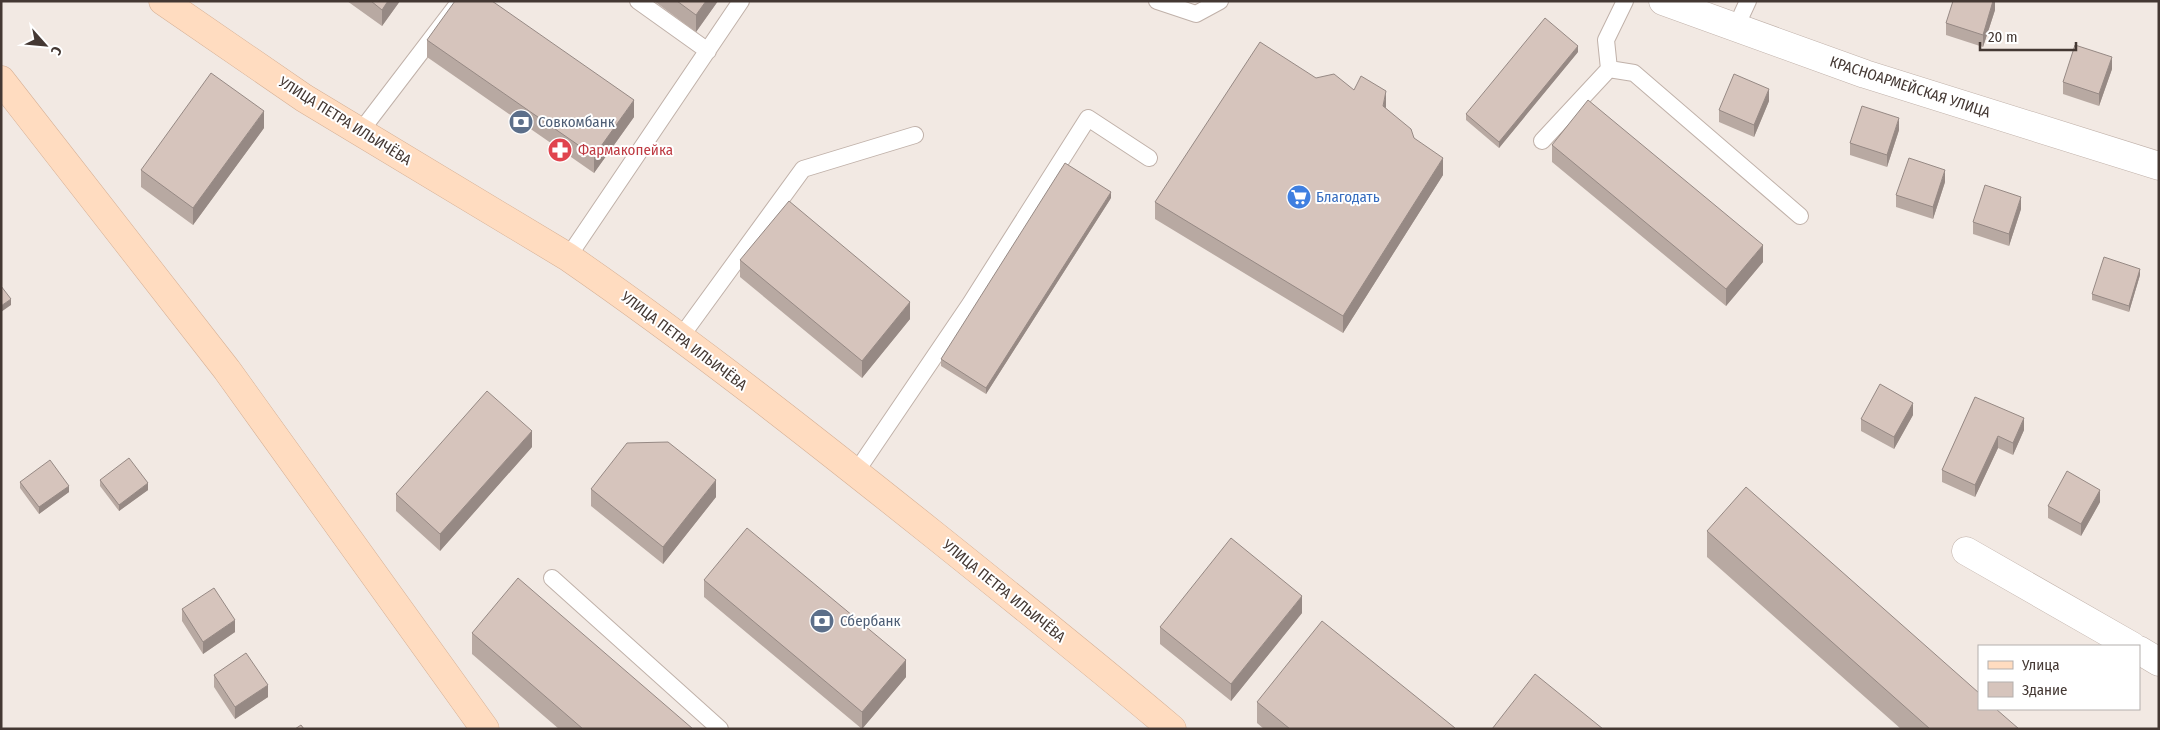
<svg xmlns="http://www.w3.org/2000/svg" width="2160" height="730" viewBox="0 0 2160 730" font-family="'Fira Sans Condensed',sans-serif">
	<rect width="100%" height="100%" fill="#f2e9e3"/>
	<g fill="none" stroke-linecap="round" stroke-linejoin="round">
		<defs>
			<path id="lane" d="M638,1L708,51
				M1157,1L1196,14L1220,1
				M1736,27L1748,1
				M1609,69L1634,73L1800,216
				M360,132L460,1
				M1542,141L1609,69L1606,40L1625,1
				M568,257L741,1
				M680,338L803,169L915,135
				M856,472L970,304L1088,118L1149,158
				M552,578L720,729"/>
			<path id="street" d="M1663,1L1865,74L2159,166
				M1966,551L2132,646
				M2139,650L2159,662"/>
			<path id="secondary" d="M163,1L304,98L568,257C694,344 814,439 933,534C1013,598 1094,663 1172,729
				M1,80L227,370L485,729"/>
		</defs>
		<use href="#lane" stroke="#c0b1a9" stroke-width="18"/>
		<use href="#street" stroke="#c0b1a9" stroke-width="29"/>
		<use href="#secondary" stroke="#d6b095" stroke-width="29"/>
		<use href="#lane" stroke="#fff" stroke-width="16"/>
		<use href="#street" stroke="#fff" stroke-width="28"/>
		<use href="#secondary" stroke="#ffdcc0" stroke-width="28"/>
	</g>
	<path fill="#b8a9a2" d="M347,1H400L382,26Z
		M654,1H718L696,32Z
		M1995,1V10L1983,47L1946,35V23Z
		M427,40L634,117L594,173L427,57Z
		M1578,52L1499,148L1466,120V114Z
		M2112,69L2099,106L2063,94V82Z
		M1354,90L1386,108L1414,138L1443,175L1343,333L1155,219V202Z
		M1769,101L1754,137L1719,122V110Z
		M264,128L193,225L141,187V170Z
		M1899,130L1887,167L1850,155V143Z
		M1552,145L1763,262L1726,306L1552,162Z
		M1945,182L1933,219L1896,207V195Z
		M1111,198L986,394L941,366V359Z
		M2021,209L2009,246L1973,234V222Z
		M740,260L910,319L862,378L740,277Z
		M2140,275L2129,312L2092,300V294Z
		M1975,397L2024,430L2013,455L1998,448L1975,497L1942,482V470Z
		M1913,415L1894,449L1861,431V419Z
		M532,447L440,551L396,511V494Z
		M100,480L148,490L119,511L100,486Z
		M20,482L69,492L39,514L20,488Z
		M591,489L716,497L663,564L591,506Z
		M2100,502L2081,536L2048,518V506Z
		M1707,531L2019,729H1901L1707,557Z
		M704,580L906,677L862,729L704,597Z
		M182,609L235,632L203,654L182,621Z
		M1302,613L1231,701L1160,644V627Z
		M472,633L693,729H559L472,654Z
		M214,675L268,697L235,719L214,687Z
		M1257,702L1455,729H1264L1257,723Z"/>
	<path fill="#968984" d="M388,1H400L382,26V10Z
		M706,1H718L696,32V15Z
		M1993,1H1995V10L1983,47V35Z
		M1578,46V52L1499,148V142Z
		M2112,57V69L2099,106V94Z
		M1769,89V101L1754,137V125Z
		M1386,91V107L1383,123V106Z
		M634,100V117L594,173V156Z
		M264,111V128L193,225V208Z
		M1899,118V130L1887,167V155Z
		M1443,158V175L1343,333V316Z
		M1945,170V182L1933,219V207Z
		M1111,192V198L986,394V388Z
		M2021,197V209L2009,246V234Z
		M1763,245V262L1726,306V289Z
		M2140,269V275L2129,312V306Z
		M11,299V305L1,312V306Z
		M910,302V319L862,378V361Z
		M1913,403V415L1894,449V437Z
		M2024,418V430L2013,455V443Z
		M532,431V447L440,551V534Z
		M1998,436V448L1975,497V485Z
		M716,480V497L663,564V547Z
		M148,483V490L119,511V505Z
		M69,486V492L39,514V507Z
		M2100,490V502L2081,536V524Z
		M1302,596V613L1231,701V684Z
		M235,620V632L203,654V642Z
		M906,660V677L862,729V712Z
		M268,685V697L235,719V707Z"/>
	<path fill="#d6c4bc" stroke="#968984" d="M371,1H388L382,10Z
		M455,1H492L634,100L594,156L427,40Z
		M677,1H706L696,15Z
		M1953,1H1993L1983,35L1946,23Z
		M1545,18L1578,46L1499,142L1466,114Z
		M1260,42L1316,78L1334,74L1354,90L1361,76L1386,91L1383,106L1411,129L1414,138L1443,158L1343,316L1155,202Z
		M2075,45L2112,57L2099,94L2063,82Z
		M211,73L264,111L193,208L141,170Z
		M1734,74L1769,89L1754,125L1719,110Z
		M1588,100L1763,245L1726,289L1552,145Z
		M1862,106L1899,118L1887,155L1850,143Z
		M1909,158L1945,170L1933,207L1896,195Z
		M1065,163L1111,192L986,388L941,359Z
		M1985,185L2021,197L2009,234L1973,222Z
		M789,201L910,302L862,361L740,260Z
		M2104,257L2140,269L2129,306L2092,294Z
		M1,286L11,299L1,306Z
		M1880,384L1913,403L1894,437L1861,419Z
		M487,391L532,431L440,534L396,494Z
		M1975,397L2024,418L2013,443L1998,436L1975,485L1942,470Z
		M668,442L716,480L663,547L591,489L627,443Z
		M129,458L148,483L119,505L100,480Z
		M50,460L69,486L39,507L20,482Z
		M2067,471L2100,490L2081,524L2048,506Z
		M1746,487L1979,693V709H1996L2019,729H1930L1707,531Z
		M747,528L906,660L862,712L704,580Z
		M1231,538L1302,596L1231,684L1160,627Z
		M518,578L693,729H583L472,633Z
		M214,588L235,620L203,642L182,609Z
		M1322,621L1455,728V729H1290L1257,702Z
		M246,653L268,685L235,707L214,675Z
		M1535,674L1603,729H1492Z
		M301,725L304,729H295Z"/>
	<defs>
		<symbol id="bank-disc" viewBox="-11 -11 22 22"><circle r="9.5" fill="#5c6f8a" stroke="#fff"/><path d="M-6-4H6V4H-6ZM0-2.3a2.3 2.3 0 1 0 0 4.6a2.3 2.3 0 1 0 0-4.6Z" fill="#fff"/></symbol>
		<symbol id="pharmacy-disc" viewBox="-11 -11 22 22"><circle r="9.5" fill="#e0444e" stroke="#fff"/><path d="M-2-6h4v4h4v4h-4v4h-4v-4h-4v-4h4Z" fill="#fff"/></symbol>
		<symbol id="supermarket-disc" viewBox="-11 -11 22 22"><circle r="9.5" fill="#3f7fe0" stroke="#fff"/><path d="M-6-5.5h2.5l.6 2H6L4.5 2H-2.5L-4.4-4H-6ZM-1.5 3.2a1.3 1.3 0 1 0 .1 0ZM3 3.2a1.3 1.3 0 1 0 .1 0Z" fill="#fff"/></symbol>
	</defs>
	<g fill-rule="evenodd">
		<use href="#bank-disc" x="507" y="108" width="28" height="28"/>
		<use href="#pharmacy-disc" x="546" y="136" width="28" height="28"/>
		<use href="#supermarket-disc" x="1285" y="183" width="28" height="28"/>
		<use href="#bank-disc" x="808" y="607" width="28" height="28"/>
	</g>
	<g text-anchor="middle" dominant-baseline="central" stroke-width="4" stroke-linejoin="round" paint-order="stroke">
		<g font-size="15" fill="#443833" stroke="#fff">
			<text transform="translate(1910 87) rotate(18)">КРАСНОАРМЕЙСКАЯ УЛИЦА</text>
			<text transform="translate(345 121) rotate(32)">УЛИЦА ПЕТРА ИЛЬИЧЁВА</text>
			<text transform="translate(684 341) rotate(37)">УЛИЦА ПЕТРА ИЛЬИЧЁВА</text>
			<text transform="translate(1004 591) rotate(39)">УЛИЦА ПЕТРА ИЛЬИЧЁВА</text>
		</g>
		<g font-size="15" fill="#4e5e75" stroke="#fff" text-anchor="start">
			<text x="538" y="122">Совкомбанк</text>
			<text x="840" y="621">Сбербанк</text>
		</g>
		<g font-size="15" fill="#be3a42" stroke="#fff" text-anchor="start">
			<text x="578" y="150">Фармакопейка</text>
		</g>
		<g font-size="15" fill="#366cbe" stroke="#fff" text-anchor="start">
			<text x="1316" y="197">Благодать</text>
		</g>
	</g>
	<rect width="2160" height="730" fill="none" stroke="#443833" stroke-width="5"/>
	<rect x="1978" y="645" width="162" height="65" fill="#ffffff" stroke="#b4afad"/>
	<rect x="1988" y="661" width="25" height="8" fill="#ffdcc0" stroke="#b4afad"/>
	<text x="2022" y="670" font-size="15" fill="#443833">Улица</text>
	<rect x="1988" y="682" width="25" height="15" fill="#d6c4bc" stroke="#b4afad"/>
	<text x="2022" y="695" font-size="15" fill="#443833">Здание</text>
	<g transform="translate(45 45) rotate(117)" stroke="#ffffff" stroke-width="4" paint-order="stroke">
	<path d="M0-4L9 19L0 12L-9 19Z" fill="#443833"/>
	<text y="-8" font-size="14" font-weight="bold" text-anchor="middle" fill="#443833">С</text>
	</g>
	<path d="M1980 42v8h96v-8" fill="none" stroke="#443833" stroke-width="2.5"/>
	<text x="1988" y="42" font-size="15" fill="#443833" stroke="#ffffff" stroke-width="4" paint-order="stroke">20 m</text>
</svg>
